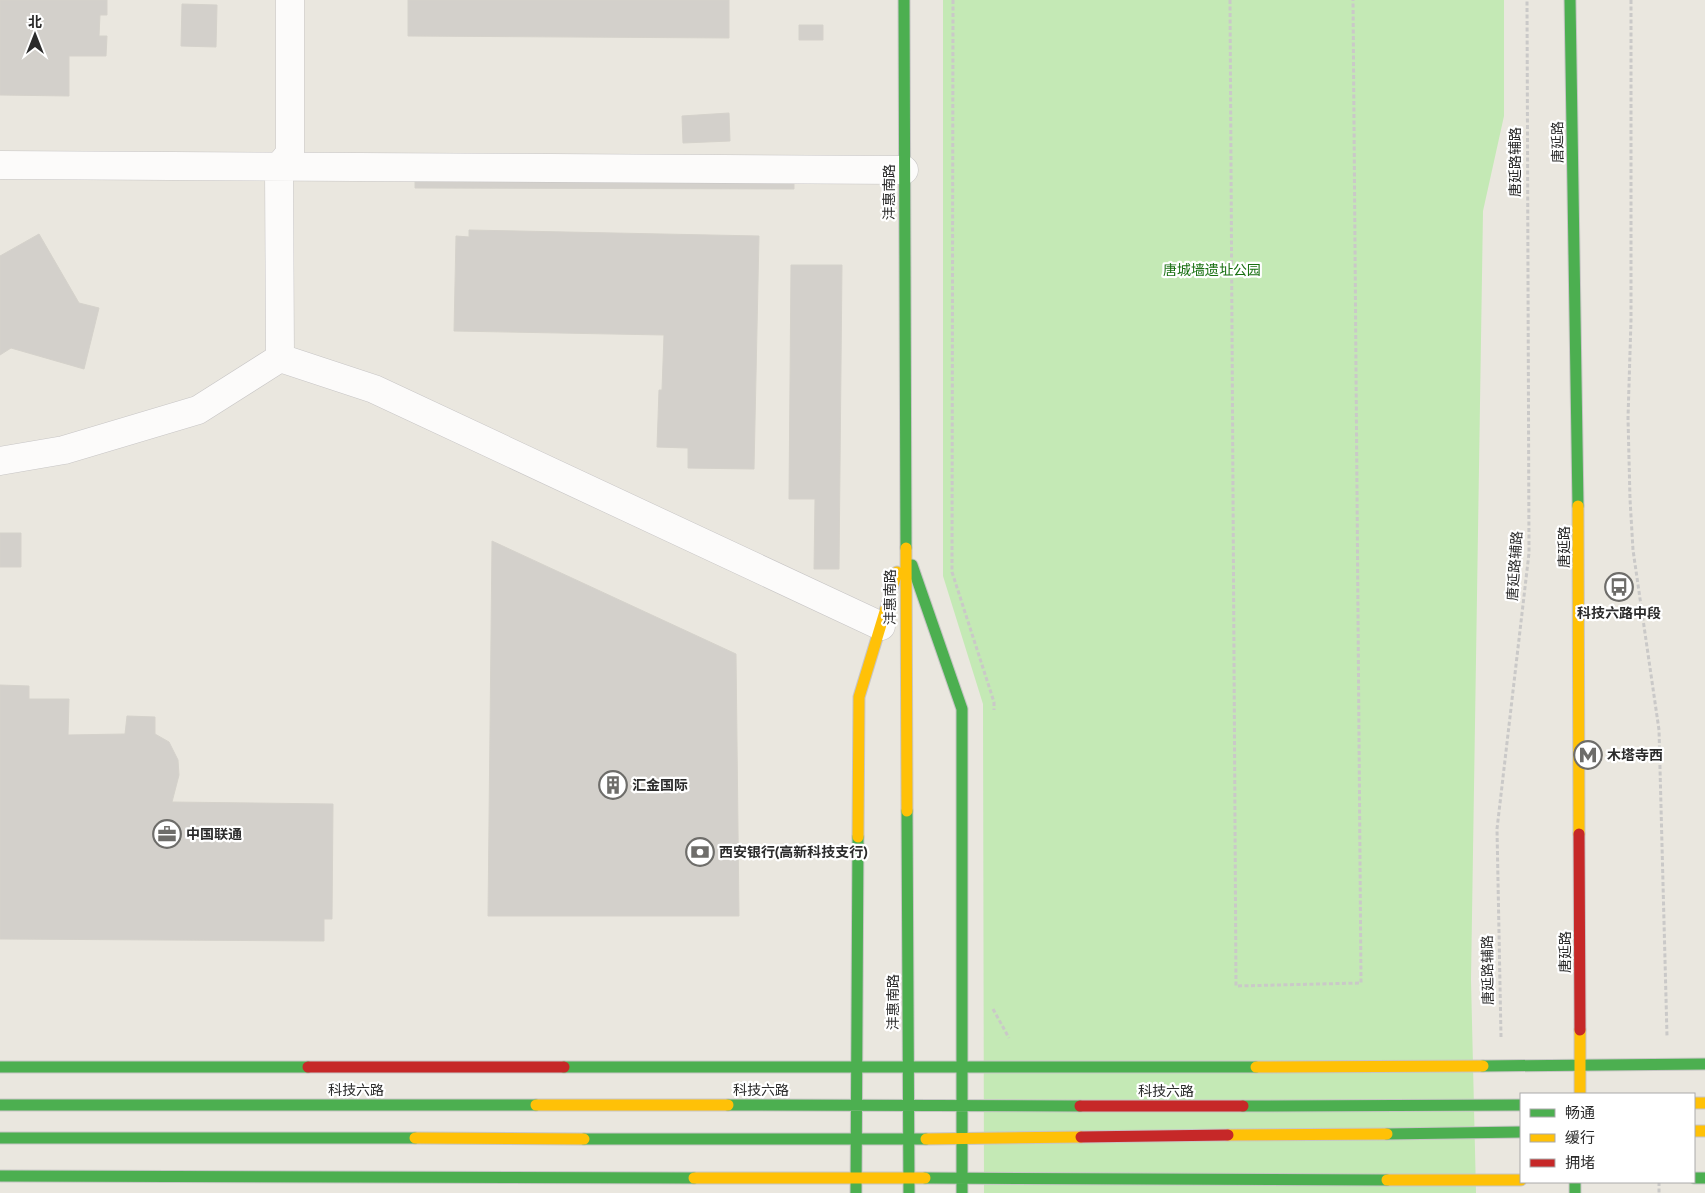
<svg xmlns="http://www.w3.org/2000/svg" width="1705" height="1193" viewBox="0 0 1705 1193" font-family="'Varela Round','Noto Sans SC',sans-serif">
	<rect width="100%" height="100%" fill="#eae7df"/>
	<path fill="#c4e9b5" d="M943,0H1504V116L1483,211L1471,980L1476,1193H984L983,704L943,576Z"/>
	<path fill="#d3d0cb" stroke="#d5d2cb" d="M0,0H107V15H100L99,36H107L106,56H69V96L0,95Z
		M408,0H729V38L408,36Z
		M182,4L217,5L216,47L181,46Z
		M799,25H823V40H799Z
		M729,113L730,141L683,143L682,116Z
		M415,166L794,167V189L415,188Z
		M469,230L759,236L754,469L688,468V448L657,447L659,390H662L664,335L454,331L456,236L469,237Z
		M39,234L79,303L99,308L84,369L11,348L0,355V256Z
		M791,265H842L839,569H814L815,499H789Z
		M0,533H21V567H0Z
		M492,541L736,654L739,916H488Z
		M0,685L29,686V699H69L68,735L125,734L127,716L155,717V734L169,742L178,760L179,775L172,802L333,804L332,919H324V941L0,939Z"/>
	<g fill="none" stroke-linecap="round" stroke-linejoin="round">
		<defs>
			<path id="street" d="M0,165L904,170
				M280,358L279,167L290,153V0
				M0,461L64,450L198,410L280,358L374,389L881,626"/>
			<path id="fast" d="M904,0L906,548
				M1570,0L1578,506
				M912,565L962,709V1193
				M907,811L909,1193
				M1483,1066L1705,1064
				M0,1067H308
				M564,1067H1256
				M0,1105H536
				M728,1105L1080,1106
				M1243,1106L1521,1105
				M1387,1134L1521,1132
				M0,1138H415
				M584,1139H926
				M0,1176L694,1178
				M925,1178L1387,1180
				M1694,1178H1705
				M1575,1182V1193
				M856,1193L858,837"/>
			<path id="slow" d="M1578,506L1579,834
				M906,548L907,811
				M858,837L859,697L897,572
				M1580,1030V1094
				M1256,1067L1483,1066
				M1694,1103H1705
				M536,1105H728
				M1694,1131H1705
				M1228,1135L1387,1134
				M415,1138L584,1139
				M926,1139L1081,1137
				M694,1178H925
				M1387,1180H1521"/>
			<path id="jam" d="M1579,834L1580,1030
				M308,1067H564
				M1080,1106H1243
				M1081,1137L1228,1135"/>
		</defs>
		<use href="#street" stroke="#c7c5c5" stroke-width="29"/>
		<use href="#fast" stroke="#c7c5c5" stroke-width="13"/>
		<use href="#slow" stroke="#c7c5c5" stroke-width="13"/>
		<use href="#jam" stroke="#c7c5c5" stroke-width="13"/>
		<path stroke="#cac9c8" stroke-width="3" stroke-dasharray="4 2.5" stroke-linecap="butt" d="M953,0L952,572L994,702V710
			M1230,0L1236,986L1361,983L1353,0
			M1631,0V320L1628,418L1630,499L1633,550L1659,730L1667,1036
			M993,1009L1009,1038
			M1501,1037L1497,829L1529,553L1527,0
			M1659,1182V1193"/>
		<use href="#street" stroke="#fcfbfa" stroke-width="28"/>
		<use href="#fast" stroke="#4caf50" stroke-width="11"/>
		<use href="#slow" stroke="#ffc107" stroke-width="11"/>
		<use href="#jam" stroke="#c62828" stroke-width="11"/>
	</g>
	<defs>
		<symbol id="bus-ring" viewBox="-11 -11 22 22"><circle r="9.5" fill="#fff" stroke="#6e6d6a" stroke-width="1.5"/><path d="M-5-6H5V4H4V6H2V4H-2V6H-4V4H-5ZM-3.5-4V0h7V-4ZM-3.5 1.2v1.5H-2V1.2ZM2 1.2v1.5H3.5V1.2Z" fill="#6e6d6a"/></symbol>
		<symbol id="metro-ring" viewBox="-11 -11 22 22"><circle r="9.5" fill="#fff" stroke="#6e6d6a" stroke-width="1.5"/><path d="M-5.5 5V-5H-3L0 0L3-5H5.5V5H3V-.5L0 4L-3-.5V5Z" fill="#6e6d6a"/></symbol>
		<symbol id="building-ring" viewBox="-11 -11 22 22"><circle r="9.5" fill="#fff" stroke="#6e6d6a" stroke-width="1.5"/><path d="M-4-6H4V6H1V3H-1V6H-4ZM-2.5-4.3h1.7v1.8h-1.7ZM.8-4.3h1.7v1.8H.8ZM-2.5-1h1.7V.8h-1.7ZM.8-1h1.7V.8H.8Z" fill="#6e6d6a"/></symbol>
		<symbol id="office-ring" viewBox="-11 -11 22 22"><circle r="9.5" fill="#fff" stroke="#6e6d6a" stroke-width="1.5"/><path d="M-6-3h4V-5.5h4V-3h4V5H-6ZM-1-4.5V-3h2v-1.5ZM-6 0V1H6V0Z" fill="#6e6d6a"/></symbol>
		<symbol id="bank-ring" viewBox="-11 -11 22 22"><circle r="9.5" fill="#fff" stroke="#6e6d6a" stroke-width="1.5"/><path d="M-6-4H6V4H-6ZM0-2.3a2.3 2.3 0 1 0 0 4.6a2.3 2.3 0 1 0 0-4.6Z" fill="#6e6d6a"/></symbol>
	</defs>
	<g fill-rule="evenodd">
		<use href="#bus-ring" x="1603" y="571" width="32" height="32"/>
		<use href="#metro-ring" x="1572" y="739" width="32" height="32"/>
		<use href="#building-ring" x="597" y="769" width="32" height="32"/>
		<use href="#office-ring" x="151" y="818" width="32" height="32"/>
		<use href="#bank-ring" x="684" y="836" width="32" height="32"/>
	</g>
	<g text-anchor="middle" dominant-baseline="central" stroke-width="4.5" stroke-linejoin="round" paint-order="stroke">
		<g font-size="14" fill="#2b2b2b" stroke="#fff">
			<text transform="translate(1558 142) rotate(-91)">唐延路</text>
			<text transform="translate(1515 162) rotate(-90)">唐延路辅路</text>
			<text transform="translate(889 192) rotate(-90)">沣惠南路</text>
			<text transform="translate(1564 547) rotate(-90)">唐延路</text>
			<text transform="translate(1515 566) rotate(-86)">唐延路辅路</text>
			<text transform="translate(890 597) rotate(-90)">沣惠南路</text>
			<text transform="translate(1565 952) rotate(-90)">唐延路</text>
			<text transform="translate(1488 970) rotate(-91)">唐延路辅路</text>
			<text transform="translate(893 1002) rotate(-90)">沣惠南路</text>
			<text x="356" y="1090">科技六路</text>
			<text x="761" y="1090">科技六路</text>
			<text x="1166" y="1091">科技六路</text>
		</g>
		<g font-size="14" fill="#197012" stroke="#fff">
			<text x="1212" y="270">唐城墙遗址公园</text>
		</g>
		<g font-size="14" font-weight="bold" fill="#2b2b2b" stroke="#fff" text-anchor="start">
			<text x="1619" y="613" text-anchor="middle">科技六路中段</text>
			<text x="1607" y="755">木塔寺西</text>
			<text x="632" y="785">汇金国际</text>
			<text x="186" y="834">中国联通</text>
			<text x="719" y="852">西安银行(高新科技支行)</text>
		</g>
	</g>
	<rect x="1520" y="1093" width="175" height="90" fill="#ffffff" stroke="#aaaaaa"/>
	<rect x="1530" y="1109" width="25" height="8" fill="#4caf50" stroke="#aaaaaa"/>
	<text x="1565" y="1118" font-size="15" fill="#2b2b2b">畅通</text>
	<rect x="1530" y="1134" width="25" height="8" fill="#ffc107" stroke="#aaaaaa"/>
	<text x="1565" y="1143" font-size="15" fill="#2b2b2b">缓行</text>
	<rect x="1530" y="1159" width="25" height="8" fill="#c62828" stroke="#aaaaaa"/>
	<text x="1565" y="1168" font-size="15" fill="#2b2b2b">拥堵</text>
	<g transform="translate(35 35)" stroke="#ffffff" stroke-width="4" paint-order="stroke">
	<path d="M0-4L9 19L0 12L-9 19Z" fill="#2b2b2b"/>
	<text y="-8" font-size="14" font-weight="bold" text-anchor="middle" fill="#2b2b2b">北</text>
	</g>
</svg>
